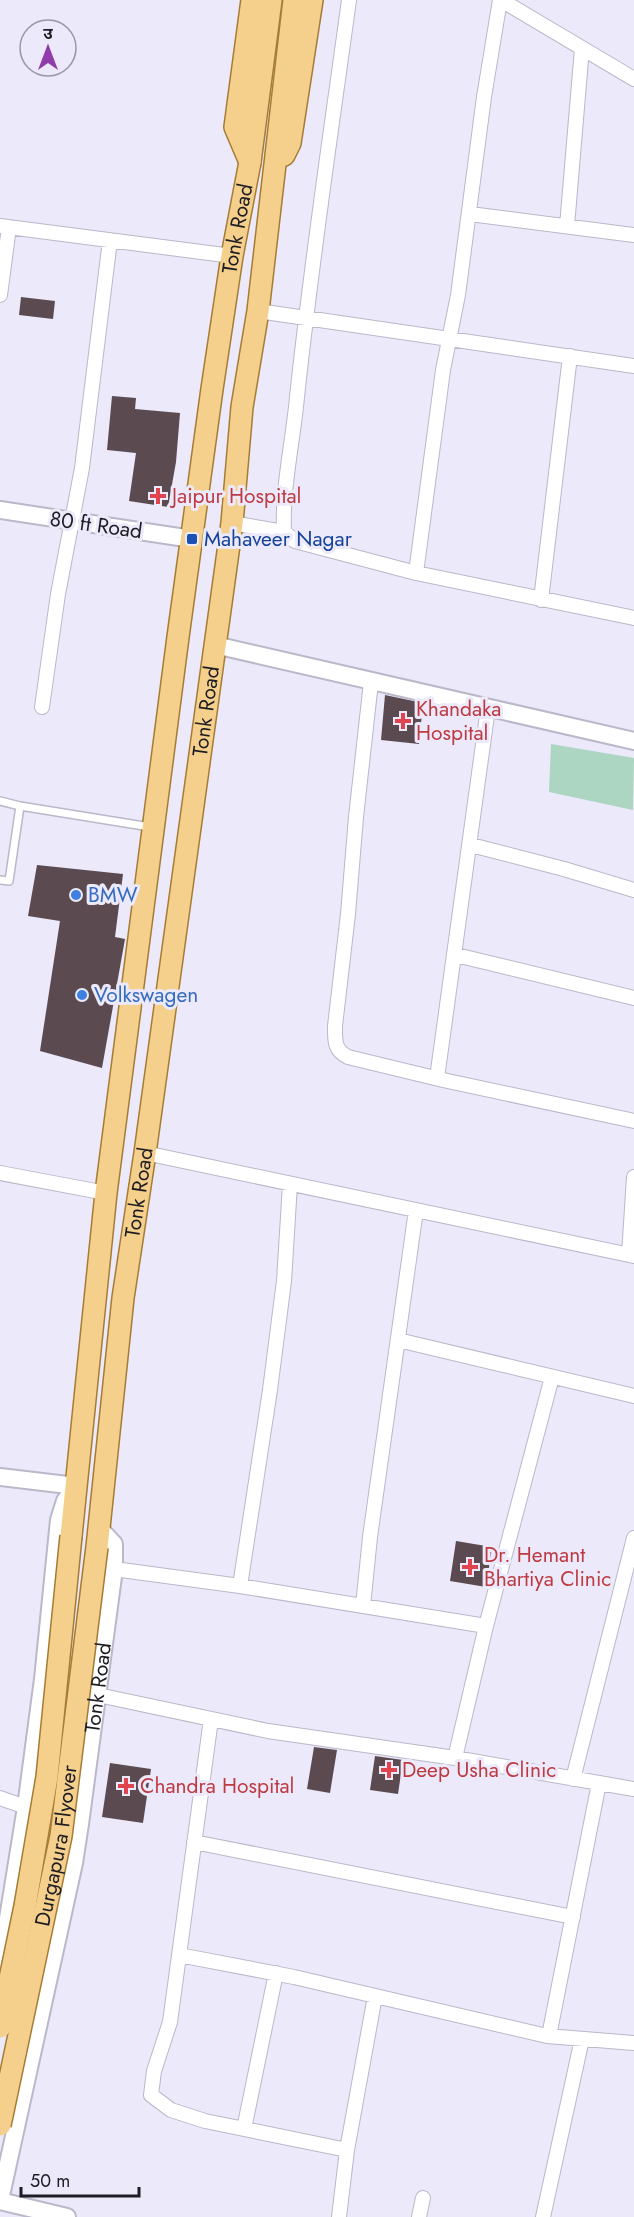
<svg xmlns="http://www.w3.org/2000/svg" width="634" height="2217" viewBox="0 0 634 2217" font-family="Jost,'Noto Sans Devanagari',sans-serif">
	<rect width="100%" height="100%" fill="#ebe9fa"/>
	<path fill="#acd5c2" d="M551,744L634,758L633,810L549,792Z"/>
	<path fill="#5b4b51" d="M21,297L55,301L53,319L19,315Z
		M112,396L136,398L135,409L180,413L176,462L168,507L129,501L136,453L107,450Z
		M385,695L423,703L419,744L381,740Z
		M37,865L123,874L115,937L125,939L102,1068L40,1051L60,921L28,916Z
		M456,1541L492,1547L486,1587L450,1581Z
		M314,1747L337,1750L330,1793L307,1789Z
		M375,1756L403,1760L398,1794L370,1790Z
		M110,1763L151,1769L143,1823L102,1817Z"/>
	<g fill="none" stroke-linecap="round" stroke-linejoin="round">
		<defs>
			<path id="service" d="M0,801L20,806
				M0,880L9,881L20,806L150,827"/>
			<path id="minor" d="M349,0C331,132 311,264 297,397C293,442 282,487 284,532L295,541L416,573L634,618
				M501,0L634,79
				M470,214L634,235
				M0,226L232,256
				M567,226L582,48
				M0,295L9,227
				M258,311L634,366
				M232,523L284,532
				M416,573L443,370L458,295L484,97L500,0
				M541,600L570,356
				M371,682L356,817L348,914L335,1026C335,1041 334,1050 348,1057L443,1080L634,1121
				M42,707L58,594L82,468L110,240
				M471,845L564,869L634,890
				M456,955L634,998
				M437,1078L488,708
				M145,1153L634,1256
				M0,1173L106,1193
				M629,1255L634,1177
				M398,1340L634,1396
				M114,1569L240,1586L486,1626
				M240,1586L270,1390L284,1281L290,1184
				M363,1606L370,1537L416,1210
				M98,1695L268,1731L455,1758L634,1789
				M211,1719L170,2022L154,2071L151,2095L171,2110L205,2121L347,2150
				M455,1758L486,1626L552,1377
				M573,1779L634,1538
				M0,1798L26,1807
				M194,1842L573,1917
				M179,1955L294,1977L547,2036L634,2043
				M549,2036L599,1783
				M244,2129L276,1973
				M339,2217L347,2150L375,1996
				M419,2217L423,2198
				M543,2217L582,2039"/>
			<g id="tertiary">
				<path d="M0,510L192,539"/>
				<path d="M215,645L634,741"/>
				<path d="M0,1477L76,1486"/>
				<path d="M0,1968L26,1807L43,1679L59,1520L65,1501L75,1487"/>
				<path id="s1" d="M0,2200L74,1863L80,1824L114,1569V1544L99,1528"/>
				<path d="M0,2201L67,2217"/>
			</g>
			<g id="primary">
				<path d="M284,155L290,143L312,0"/>
				<path d="M250,162L235,127L252,0"/>
				<path id="s2" d="M71,1536L106,1193L178,637L212,389L232,256L250,162L271,0"/>
				<path id="s3" d="M97,1547L123,1298L145,1153L232,523L242,407L258,311L294,0"/>
			</g>
		</defs>
		<use href="#service" stroke="#bab8c9" stroke-width="10"/>
		<use href="#minor" stroke="#bab8c9" stroke-width="16"/>
		<use href="#tertiary" stroke="#bab8c9" stroke-width="20"/>
		<use href="#primary" stroke="#a67c35" stroke-width="24"/>
		<use href="#service" stroke="#fff" stroke-width="7"/>
		<use href="#minor" stroke="#fff" stroke-width="14"/>
		<use href="#tertiary" stroke="#fff" stroke-width="16"/>
		<use href="#primary" stroke="#f5d08c" stroke-width="21"/>
		<defs>
			<g id="primary-bridge">
				<path d="M0,2027L25,1906L47,1777L71,1536"/>
				<path id="s4" d="M0,2125L61,1836L97,1547"/>
			</g>
		</defs>
		<use href="#primary-bridge" stroke="#a67c35" stroke-width="24" stroke-linecap="butt"/>
		<use href="#primary-bridge" stroke="#f5d08c" stroke-width="21"/>
	</g>
	<g fill="#e0444e" stroke="#ebe9fa" stroke-width="2">
		<path d="M155 487h6v6h6v6h-6v6h-6v-6h-6v-6h6z"/>
		<path d="M400 712h6v6h6v6h-6v6h-6v-6h-6v-6h6z"/>
		<path d="M467 1558h6v6h6v6h-6v6h-6v-6h-6v-6h6z"/>
		<path d="M386 1761h6v6h6v6h-6v6h-6v-6h-6v-6h6z"/>
		<path d="M123 1777h6v6h6v6h-6v6h-6v-6h-6v-6h6z"/>
	</g>
	<rect fill="#1a4fb4" stroke="#ebe9fa" stroke-width="2" x="186" y="533" width="12" height="12" rx="3"/>
	<g fill="#3f7fe0" stroke="#ebe9fa" stroke-width="2">
		<circle cx="76" cy="895" r="6"/>
		<circle cx="82" cy="995" r="6"/>
	</g>
	<g text-anchor="middle" dominant-baseline="central" stroke-width="6" stroke-linejoin="round" paint-order="stroke">
		<g font-size="21" fill="#1d1c22" stroke="#ebe9fa">
			<text stroke="none"><textPath href="#s2" startOffset="1318">Tonk Road</textPath></text>
			<text transform="translate(96 525) rotate(8)">80 ft Road</text>
			<text stroke="none"><textPath href="#s3" startOffset="843">Tonk Road</textPath></text>
			<text stroke="none"><textPath href="#s3" startOffset="357">Tonk Road</textPath></text>
			<text stroke="none"><textPath href="#s1" startOffset="522">Tonk Road</textPath></text>
			<text stroke="none"><textPath href="#s4" startOffset="285">Durgapura Flyover</textPath></text>
		</g>
		<g font-size="21" fill="#be3a42" stroke="#ebe9fa" text-anchor="start">
			<text x="172" y="496">Jaipur Hospital</text>
			<text x="416" y="709">Khandaka<tspan x="416" dy="24">Hospital</tspan></text>
			<text x="484" y="1555">Dr. Hemant<tspan x="484" dy="24">Bhartiya Clinic</tspan></text>
			<text x="402" y="1770">Deep Usha Clinic</text>
			<text x="140" y="1786">Chandra Hospital</text>
		</g>
		<g font-size="21" fill="#164399" stroke="#ebe9fa" text-anchor="start">
			<text x="204" y="539">Mahaveer Nagar</text>
		</g>
		<g font-size="21" fill="#366cbe" stroke="#ebe9fa" text-anchor="start">
			<text x="88" y="895">BMW</text>
			<text x="94" y="995">Volkswagen</text>
		</g>
	</g>
	<g transform="translate(48 48)"><circle r="28" fill="#ebe9fa" stroke="#9997a4" stroke-width="1.5"/>
	<path d="M0-4.5L10 22L0 15L-10 22Z" fill="#903dab"/>
	<text y="-9" font-size="16" font-weight="bold" text-anchor="middle" fill="#1d1c22">उ</text>
	</g>
	<path d="M21 2187v9h118v-9" fill="none" stroke="#1d1c22" stroke-width="3"/>
	<text x="30" y="2187" font-size="18" fill="#1d1c22" stroke="#ebe9fa" stroke-width="4.5" paint-order="stroke">50 m</text>
</svg>
